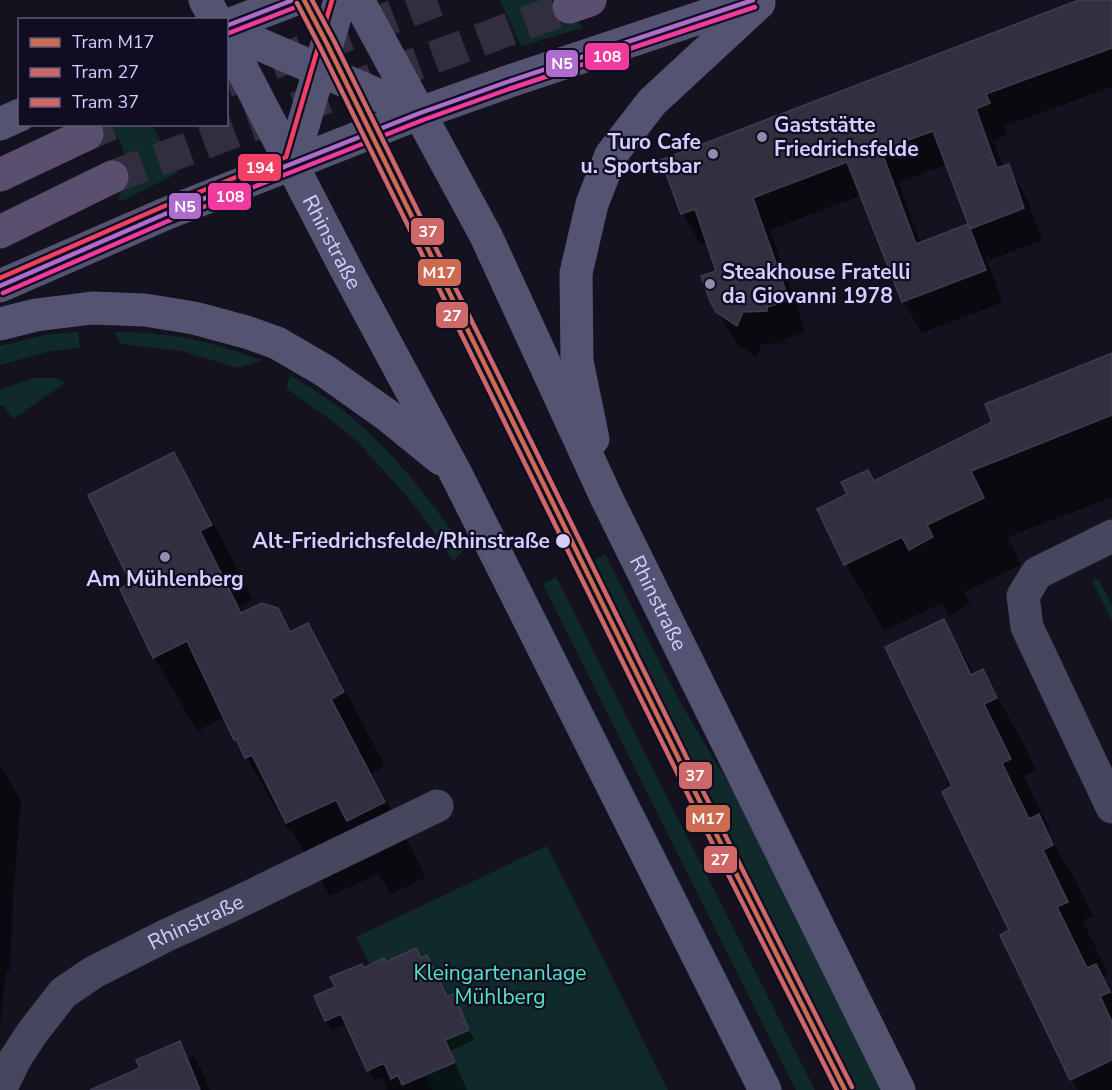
<svg xmlns="http://www.w3.org/2000/svg" width="1112" height="1090" viewBox="0 0 1112 1090" font-family="'Nunito Sans',sans-serif">
	<rect width="100%" height="100%" fill="#14121e"/>
	<path fill="#102929" d="M500,0H550L557,11L581,24L582,28L521,46Z
		M107,125H152L178,173L122,201L118,199C128,173 130,144 107,125Z
		M78,332L80,348L51,351L0,365V346L49,334Z
		M114,332C147,332 181,335 213,344C230,349 246,355 263,360L238,368L181,351L121,344Z
		M290,375C308,386 327,398 344,411C391,449 431,499 464,550L453,561L428,523L409,499L358,442L331,420L300,399L286,388Z
		M34,378H55L65,383L13,419L3,405L0,406V389Z
		M605,554L679,700L733,791L881,1090H853L588,563Z
		M556,577L815,1090H796L543,584Z
		M1098,579L1112,605V621L1092,581Z
		M547,846L668,1090H432L356,937Z"/>
	<path fill="#0007" fill-rule="evenodd" d="M1083,0H1112V87L1004,126L1007,135L993,141L1003,168L1008,166L1027,198L1042,240L990,260L986,254L985,255L1003,302L922,333L903,301L862,195L770,230L806,332L784,339L785,343L762,344L756,357L737,344L711,300L718,271L708,243L701,245L682,213ZM947,164L972,231L921,244L899,183Z
		M1112,355V497L1008,537L1021,565L964,592L970,604L949,616L942,603L884,631L846,564L819,509L994,423Z
		M173,454L216,528L253,600L241,605L245,613L290,634L307,625L350,699L385,766L372,773L426,877L391,894L378,874L330,896L291,830L289,831L278,812L236,739L225,717L197,731L154,657L132,582ZM259,753L248,758V755Z
		M944,621L975,675L982,671L1023,742L1036,770L1024,776L1050,830L1047,832L1079,887L1093,916L1083,921L1108,974L1102,977L1112,995V1090H1078L1071,1079L954,787Z
		M0,765L21,800L13,898L10,971L6,970L0,1029Z
		M386,964L459,1006L474,1040L450,1051L467,1090H387L382,1077L374,1080L347,1024L332,1030L326,1020L337,988L364,970Z
		M179,1043L188,1059L194,1056L200,1067L210,1090H105L142,1069Z"/>
	<path fill="#323040" stroke="#3f3c52" stroke-width="1.5" d="M1079,0H1112V48L986,94L990,103L976,109L997,168L1009,164L1024,208L970,229L933,131L881,150L916,244L968,224L986,270L902,302L847,162L753,198L789,300L767,307V311L743,312L737,326L716,312L710,301L701,276L716,271L695,209L681,214L661,160Z
		M1112,353V415L971,471L984,498L927,525L933,537L909,550L902,537L844,565L817,509L847,494L841,482L868,470L874,481L992,422L985,404Z
		M174,452L212,525L200,531L241,613L262,603L278,608L290,632L308,623L344,692L331,699L385,802L347,821L336,800L286,823L252,755L245,758L236,739L234,740L187,641L153,658L120,589L130,582L88,495Z
		M944,619L971,675L983,669L997,698L984,704L1011,759L1002,763L1029,819L1039,814L1053,845L1043,850L1068,902L1057,907L1087,968L1096,964L1110,992L1100,996L1112,1022V1060L1070,1080L1000,935L1009,930L942,792L952,786L885,647Z
		M416,948L421,958L427,955L447,997L454,994L469,1030L445,1040L455,1062L402,1085L398,1075L391,1079L384,1063L367,1071L341,1014L325,1021L314,996L335,987L330,977L362,964L364,968L384,958L386,962Z
		M180,1041L200,1090H90L140,1068L136,1060Z"/>
	<g fill="none" stroke-linecap="round" stroke-linejoin="round">
		<path stroke="#312e40" stroke-width="33" stroke-dasharray="33 16" stroke-linecap="butt" d="M226,81L437,0
			M87,134L111,124
			M112,177L569,7"/>
		<g stroke="#46465f" stroke-width="33">
			<path d="M1112,536L1037,573L1023,596L1027,627L1112,807"/>
			<path id="s1" d="M0,1090L15,1059L32,1033L63,993L94,972L167,935L228,907L437,806"/>
		</g>
		<g stroke="#545372" stroke-width="33">
			<path d="M205,0L216,20"/>
			<path id="s2" d="M358,0L486,236L607,499L899,1090"/>
			<path d="M226,26L293,0"/>
			<path d="M226,30L420,113"/>
			<path id="s3" d="M226,38L348,273L454,470L765,1090"/>
			<path d="M0,124L20,115"/>
			<path d="M292,163L340,0"/>
			<path d="M0,286L165,214L420,113L507,82L753,0"/>
			<path d="M0,324L36,315L92,308L145,310L194,318L246,332L277,343L325,371L387,415L441,459"/>
			<path d="M593,439L577,361L576,273L592,204L611,155L652,102L759,3"/>
		</g>
		<path stroke="#5b4f70" stroke-width="33" d="M569,7L590,0
			M0,175L87,134
			M0,232L112,177"/>
		<defs>
			<path id="bus-1" d="M226,26L293,0
				M0,286L165,214L420,113L507,82L753,0"/>
			<path id="bus-2" d="M229,33L296,7
				M3,293L168,221L423,120L509,89L755,7"/>
			<path id="bus-3" d="M0,278L162,207L286,157L332,0"/>
		</defs>
		<use href="#bus-1" stroke="#100d23" stroke-width="9"/>
		<use href="#bus-2" stroke="#100d23" stroke-width="9"/>
		<use href="#bus-3" stroke="#100d23" stroke-width="9"/>
		<use href="#bus-1" stroke="#b06ccc" stroke-width="4.5"/>
		<use href="#bus-2" stroke="#f13a9d" stroke-width="4.5"/>
		<use href="#bus-3" stroke="#f24062" stroke-width="4.5"/>
		<defs>
			<path id="tram-1" d="M304,0L327,44L697,796L845,1090"/>
			<path id="tram-2" d="M297,3L320,47L690,799L837,1090"/>
			<path id="tram-3" d="M312,0L334,41L704,793L852,1087"/>
		</defs>
		<use href="#tram-1" stroke="#100d23" stroke-width="9"/>
		<use href="#tram-2" stroke="#100d23" stroke-width="9"/>
		<use href="#tram-3" stroke="#100d23" stroke-width="9"/>
		<use href="#tram-1" stroke="#cd6a52" stroke-width="4.5"/>
		<use href="#tram-2" stroke="#ce6868" stroke-width="4.5"/>
		<use href="#tram-3" stroke="#ce6868" stroke-width="4.5"/>
	</g>
	<g fill="#908db0" stroke="#100d23" stroke-width="2">
		<circle cx="762" cy="137" r="6"/>
		<circle cx="713" cy="154" r="6"/>
		<circle cx="710" cy="284" r="6"/>
		<circle cx="165" cy="557" r="6"/>
	</g>
	<circle fill="#d3cfff" stroke="#100d23" stroke-width="2" cx="563" cy="541" r="8"/>
	<g text-anchor="middle" dominant-baseline="central" stroke-width="4.5" stroke-linejoin="round" paint-order="stroke">
		<g font-size="21" font-weight="bold" fill="#d3cfff" stroke="#100d23" text-anchor="start">
			<text x="774" y="125">Gaststätte<tspan x="774" dy="24">Friedrichsfelde</tspan></text>
			<text x="701" y="142" text-anchor="end">Turo Cafe<tspan x="701" dy="24">u. Sportsbar</tspan></text>
			<text x="722" y="272">Steakhouse Fratelli<tspan x="722" dy="24">da Giovanni 1978</tspan></text>
			<text x="165" y="579" text-anchor="middle">Am Mühlenberg</text>
		</g>
		<g font-size="21" fill="#d3cfff" stroke="#100d23">
			<text stroke="none"><textPath href="#s3" startOffset="230">Rhinstraße</textPath></text>
			<text stroke="none"><textPath href="#s2" startOffset="674">Rhinstraße</textPath></text>
			<text stroke="none"><textPath href="#s1" startOffset="267">Rhinstraße</textPath></text>
		</g>
		<g font-size="21" font-weight="bold" fill="#d3cfff" stroke="#100d23" text-anchor="end">
			<text x="550" y="541">Alt-Friedrichsfelde/Rhinstraße</text>
		</g>
		<g font-size="21" fill="#55e5bd" stroke="#100d23">
			<text x="500" y="973">Kleingartenanlage<tspan x="500" dy="24">Mühlberg</tspan></text>
		</g>
	</g>
	<g stroke="#100d23" stroke-width="2">
		<rect x="584" y="42" width="46" height="29" rx="6" fill="#f13a9d"/>
		<rect x="545" y="49" width="34" height="29" rx="6" fill="#b06ccc"/>
		<rect x="237" y="153" width="45" height="29" rx="6" fill="#f24062"/>
		<rect x="207" y="182" width="45" height="29" rx="6" fill="#f13a9d"/>
		<rect x="168" y="192" width="34" height="28" rx="6" fill="#b06ccc"/>
		<rect x="410" y="217" width="35" height="29" rx="6" fill="#ce6868"/>
		<rect x="417" y="258" width="45" height="29" rx="6" fill="#cd6a52"/>
		<rect x="435" y="301" width="34" height="28" rx="6" fill="#ce6868"/>
		<rect x="678" y="761" width="35" height="29" rx="6" fill="#ce6868"/>
		<rect x="685" y="804" width="46" height="29" rx="6" fill="#cd6a52"/>
		<rect x="703" y="845" width="35" height="29" rx="6" fill="#ce6868"/>
	</g>
	<g font-size="16" text-anchor="middle" font-weight="bold" fill="#fff">
		<text x="607" y="62">108</text>
		<text x="562" y="69">N5</text>
		<text x="260" y="173">194</text>
		<text x="230" y="202">108</text>
		<text x="185" y="212">N5</text>
		<text x="428" y="237">37</text>
		<text x="439" y="278">M17</text>
		<text x="452" y="321">27</text>
		<text x="695" y="781">37</text>
		<text x="708" y="824">M17</text>
		<text x="720" y="865">27</text>
	</g>
	<rect x="18" y="18" width="210" height="108" fill="#100d23" stroke="#5e5b7b" stroke-width="1.5"/>
	<rect x="30" y="38" width="30" height="9" fill="#cd6a52" stroke="#5e5b7b" stroke-width="1.5"/>
	<text x="72" y="48" font-size="18" fill="#d3cfff">Tram M17</text>
	<rect x="30" y="68" width="30" height="9" fill="#ce6868" stroke="#5e5b7b" stroke-width="1.5"/>
	<text x="72" y="78" font-size="18" fill="#d3cfff">Tram 27</text>
	<rect x="30" y="98" width="30" height="9" fill="#ce6868" stroke="#5e5b7b" stroke-width="1.5"/>
	<text x="72" y="108" font-size="18" fill="#d3cfff">Tram 37</text>
</svg>
